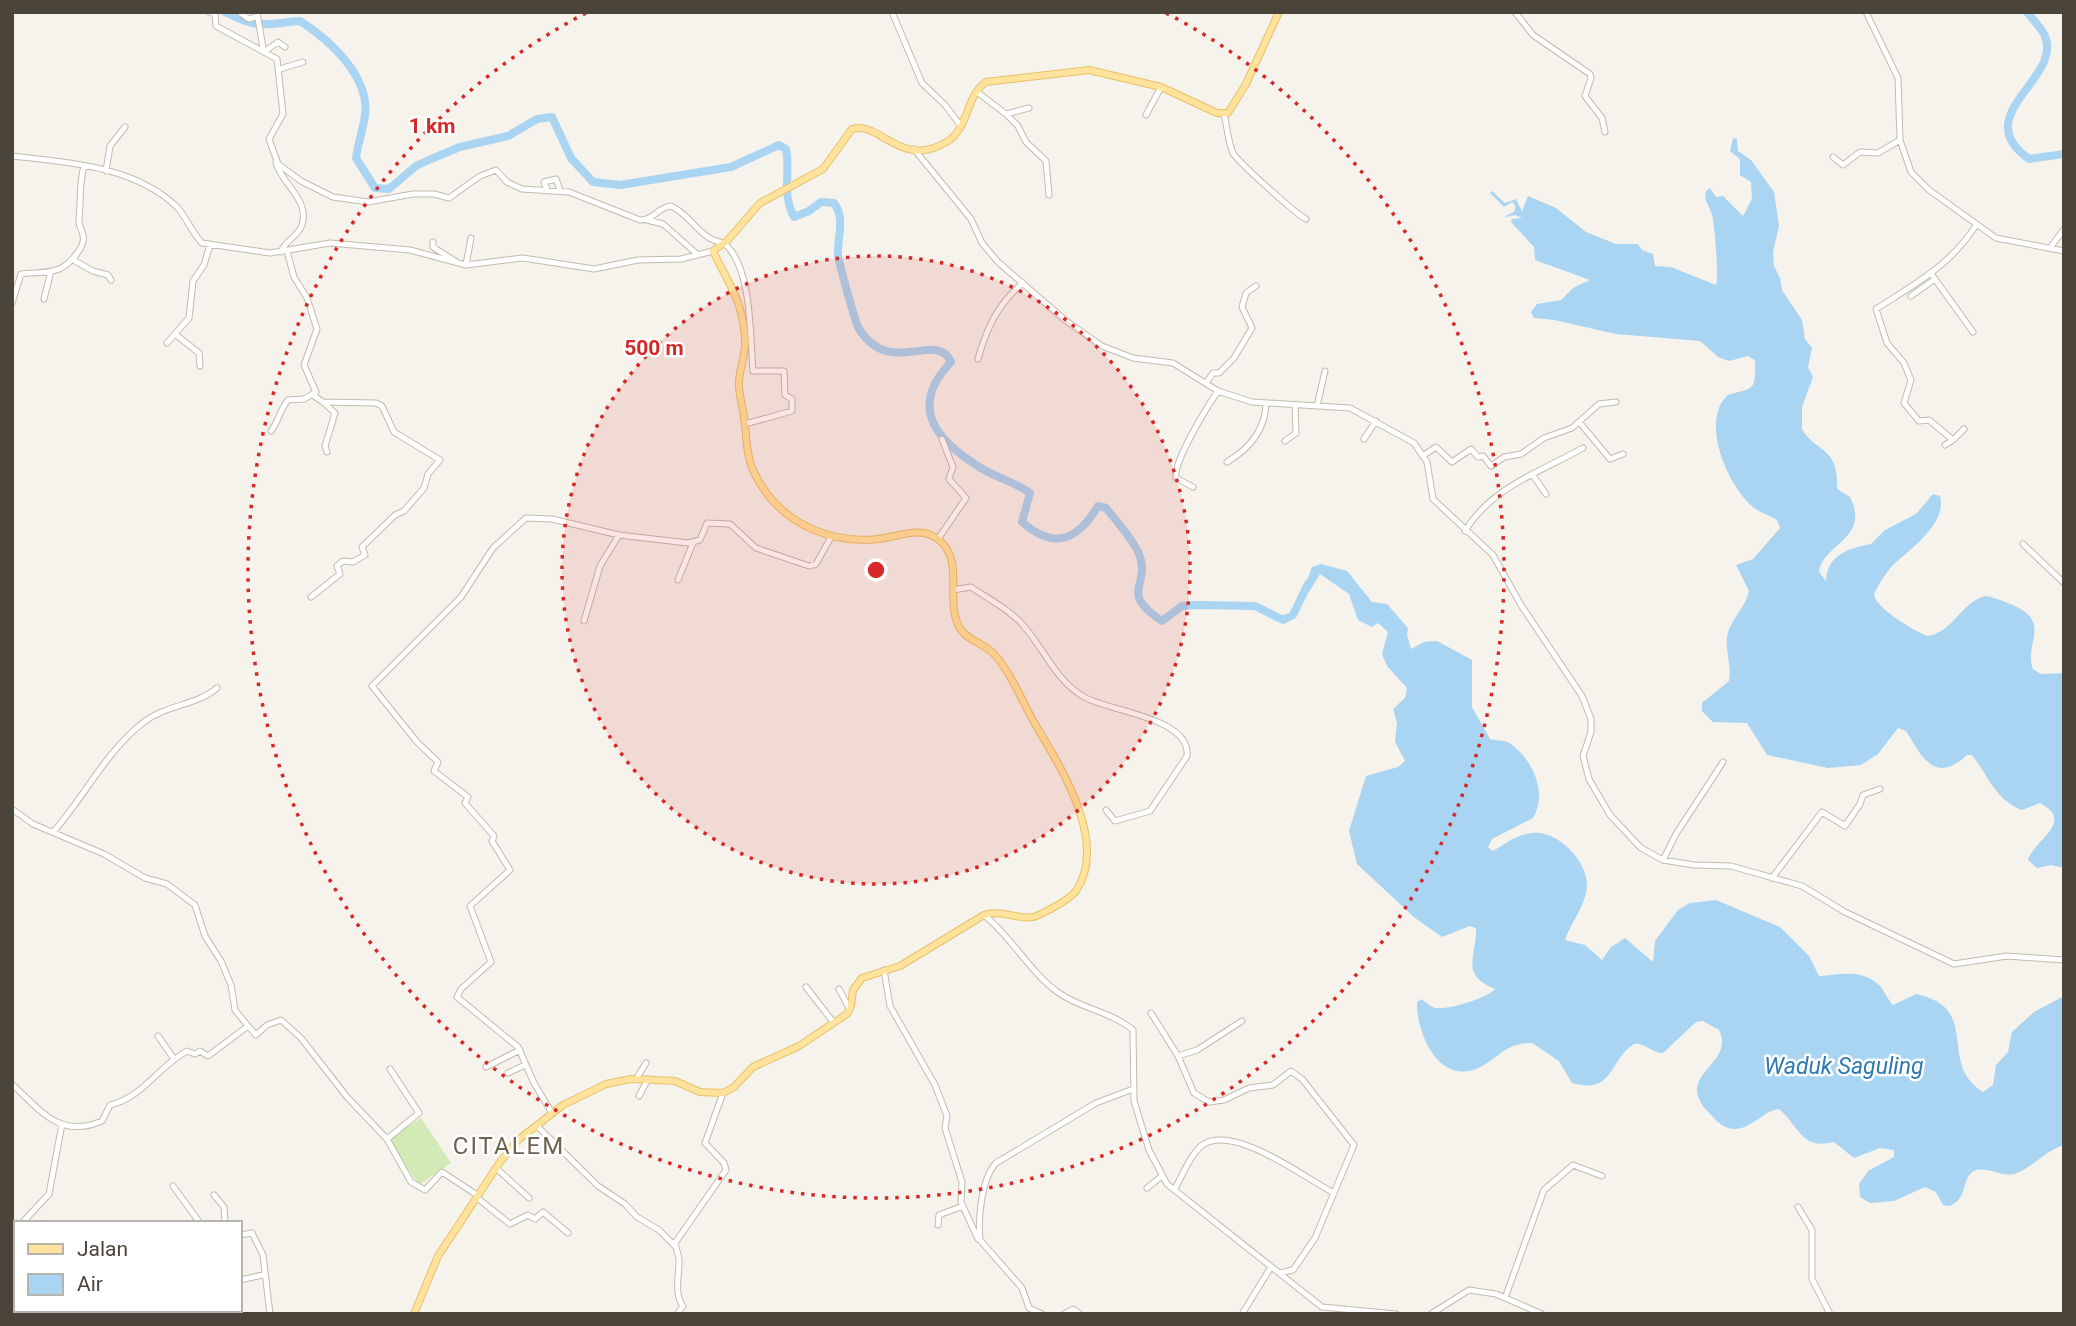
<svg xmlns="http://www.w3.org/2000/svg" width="2076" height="1326" viewBox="0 0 2076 1326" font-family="Roboto,sans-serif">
	<rect width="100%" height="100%" fill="#f6f3ec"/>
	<path fill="#d2eab5" d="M421,1118L451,1163L419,1185L388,1140Z"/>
	<path fill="#a9d4f2" d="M1733,138L1737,139L1738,151L1751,160L1774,192L1779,226L1773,252L1774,266L1780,278L1782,290L1802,320L1805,339L1812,348L1808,367L1813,377L1802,407V429C1817,454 1839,446 1837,489L1850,497C1871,539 1822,544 1819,572L1826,581C1827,555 1849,548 1871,544L1885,530L1916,514L1933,494L1940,496C1948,523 1909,550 1892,566C1885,574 1879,584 1874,594C1875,608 1913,630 1927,636C1953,633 1960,603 1985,596C1995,597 2004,602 2013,605C2053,623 2023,644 2033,669L2041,674L2064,673V868L2051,865L2037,868L2028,860C2033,841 2076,822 2040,803L2022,810C1995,800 1988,775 1972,755H1967C1935,784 1923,759 1906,731L1898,728L1878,754L1861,765L1828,768L1767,755L1747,723L1713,722L1702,711V703L1729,681C1732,666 1725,651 1727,636C1731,618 1745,609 1749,591L1736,565L1753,559L1780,528L1777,520C1769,515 1760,513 1753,507C1728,487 1699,420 1728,395C1753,387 1756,393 1755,360L1748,356L1729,361L1718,357L1700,341L1616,334L1554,320L1534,318L1531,312L1537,304L1561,300L1573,288L1590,280L1535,260L1534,247L1511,222L1512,219L1522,218L1515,215L1504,217L1515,211V205L1512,202L1504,207L1490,193L1492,191L1505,203L1516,199L1522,211L1528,196L1556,208L1586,232L1616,244H1638L1642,250L1653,254L1655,266L1671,267L1716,285C1719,278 1715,221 1711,212C1708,203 1704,202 1706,191L1710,188L1716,197L1723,196L1743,216L1752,199L1751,182L1740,175V159L1730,151Z
		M1321,564L1347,571L1372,602L1387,604L1408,628L1407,635L1411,649L1424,642L1437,641L1472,660V707L1490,739C1497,742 1505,739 1511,744C1533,760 1548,794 1533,818L1492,839L1488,847L1493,851C1505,844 1518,834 1532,833C1557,830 1587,860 1587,885C1586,906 1571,922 1565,940L1585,945L1602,960L1611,947L1625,938L1653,962L1655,941L1678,910L1690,903L1716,900L1780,927L1809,956L1819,976C1841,975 1861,968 1880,986C1885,992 1888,1000 1893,1005L1916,994C1983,1008 1936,1063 1983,1092L1993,1085L1996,1065L2008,1052L2012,1032L2034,1012L2064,996V1145C2045,1151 2034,1166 2017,1173C2002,1179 1988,1165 1974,1171C1962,1177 1968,1198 1950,1206L1943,1205L1936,1192L1925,1187L1894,1201L1870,1203L1860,1197L1859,1184L1868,1171L1894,1157V1150L1880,1148L1854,1158L1834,1142C1801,1150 1800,1127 1779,1109C1763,1111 1753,1128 1735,1129C1725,1129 1717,1122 1711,1115C1669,1074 1737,1066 1719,1030L1703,1021L1696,1022L1663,1053C1652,1054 1646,1042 1634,1044C1608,1060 1615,1095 1572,1083L1559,1061L1532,1043C1502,1043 1497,1062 1473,1070C1436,1081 1416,1030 1417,1002L1421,999C1426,1002 1430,1007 1436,1008C1448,1010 1488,998 1495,989C1459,974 1477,956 1476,928L1470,926L1442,937L1415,918L1357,864L1349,831L1366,776L1398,767L1405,761L1395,742L1397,723L1393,709L1405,698L1407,688L1387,666L1382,654L1388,632L1378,623L1372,627L1358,620L1349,594L1320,574L1309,592L1303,591L1312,567Z"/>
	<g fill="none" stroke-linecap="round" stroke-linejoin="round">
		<path stroke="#a9d4f2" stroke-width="8" d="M225,12C260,30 264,24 300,21C330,40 370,77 365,115C363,130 358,143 356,158L375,188L389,189L416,166L431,159L460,147L508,136L537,119L552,117L571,158L593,182L620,185L731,167L779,145L786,149C791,173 781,192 794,217L809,211L821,202L834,203C846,219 837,236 838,255C839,263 855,322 859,329C891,379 936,329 951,362C907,408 937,441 981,468C997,478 1015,482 1030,493L1022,522C1054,550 1077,541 1098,506L1106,508C1117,522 1132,538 1139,554C1152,586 1117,591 1162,621L1182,606L1195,605L1255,606L1283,620L1293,615L1308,584
			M2027,12C2032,19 2040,26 2044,34C2066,78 1966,114 2029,159L2064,154"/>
		<defs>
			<path id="minor" d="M209,12L215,14L216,26L277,59L283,114L269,139L278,164L301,181L333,197L368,202L413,194H434L449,198L480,176L496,170L507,182L522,189L569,192L640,220C654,220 658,207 671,206C688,214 694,228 708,237C714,242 722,241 727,246C752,271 750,337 753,371H784L785,395L792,399V411L745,424
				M239,12L249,19L256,17
				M257,12L263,48
				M892,12L922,83L945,105L961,126
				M1515,12L1533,35L1590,74L1591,78L1585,96L1602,118L1605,132
				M1866,12L1898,78L1900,140L1911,172L1929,190L1996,238L2064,251
				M267,50L278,42L285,47
				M280,69L303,62
				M977,92L1006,114L1018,126L1026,142L1046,161L1049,195
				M1006,114L1029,108
				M1224,114C1227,126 1228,142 1233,153C1237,161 1297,215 1306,219
				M1146,115L1161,87
				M914,149L971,219L982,243L998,262L1065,320L1102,346L1133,358L1173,363L1218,391L1252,402L1350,408L1414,443L1427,462L1433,499L1493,555L1521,605L1582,696L1591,719V732L1583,756L1589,779L1610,815L1641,848L1663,860L1694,865L1731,866L1802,886L1845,912L1954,964L2007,956L2064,960
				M12,156C67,162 135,166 177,207C187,218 192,233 202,243L270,253L330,243L410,250L466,265L523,258L594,269L638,260L681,259L713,251
				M1833,157L1843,165L1860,152L1878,153L1900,140
				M276,163C282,184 310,200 302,225C298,237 285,240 281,252
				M106,171L110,146L125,127
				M547,190L544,182L556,179L560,190
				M647,220L663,224L697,254
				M433,242V247L458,263
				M2050,248L2064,229
				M287,251L294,277L307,298L317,329L304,365L316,392L314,396L323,402L376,403L382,406L394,432L440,460L428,474L424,488L404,511L395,515L362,547L365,555L353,562L343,561L337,566L340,574L311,597
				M75,255V261L93,271L108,275L111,280
				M466,265L471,238
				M1932,275L1973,332
				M1911,296L1935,279
				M44,299L51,271
				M12,303L21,274C33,272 48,274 59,269C70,264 86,247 83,235C82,229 78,226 79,219C81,201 79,184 84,166
				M175,334L199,353L200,366
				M167,343L189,318L193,281L204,265L210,245
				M978,359C986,330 998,303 1023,283
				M1206,383L1213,373H1219L1234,358L1252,328L1242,307L1246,293L1256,286
				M323,402L335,413L325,446L327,452
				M1317,406L1325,371
				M1580,423L1610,459L1623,454
				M271,431C279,421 279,411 288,400L304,399L316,392
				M1364,439L1376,421
				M1953,440L1964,429
				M1285,441L1296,433L1295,405
				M1945,445L1953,440L1929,420L1919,421L1904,403L1911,380L1904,363L1887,343L1876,309C1915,284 1951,265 1976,225
				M1424,455L1436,447L1452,462L1471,449L1478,457L1483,456L1491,466L1504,457L1521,454L1544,438L1572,428L1599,404L1616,402
				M1227,462C1249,449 1265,430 1266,404
				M1532,474L1546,494
				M1193,487L1176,478C1173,462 1207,407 1218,391
				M1465,531C1492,487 1540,472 1583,448
				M938,539L966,498L949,479L953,467L942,439
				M2023,544L2064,583
				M678,580L693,543
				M953,590L971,587C988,599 1009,609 1023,625C1045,650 1056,682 1086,698C1110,711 1191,718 1187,756L1150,811L1115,821L1106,810
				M584,621L600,566L619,535
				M12,809L33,824L104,854L145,878L167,884L195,905L205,936L221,961L231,985L235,1010L248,1026
				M54,831C85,796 106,751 144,722C166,705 197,705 217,688
				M1663,860L1676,834L1723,762
				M1772,878L1822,812L1845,826L1860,804L1863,795L1880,789
				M984,915C1012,937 1030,973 1059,993C1082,1009 1112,1012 1133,1030L1134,1101L1149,1150L1167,1184L1322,1307L1396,1314
				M884,970L890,1006L935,1085L947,1116L945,1128L962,1182L961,1202L978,1239
				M806,987L834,1023
				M839,989L850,1010
				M1151,1013L1178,1056
				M1242,1021L1197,1050L1178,1056L1194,1093L1209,1102L1224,1100L1249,1088L1273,1085L1291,1071L1302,1079L1354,1145L1315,1238L1293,1270L1280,1273
				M158,1036L174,1059
				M486,1067L520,1050
				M508,1073L525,1065
				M636,1079L646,1063
				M12,1084C41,1111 60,1139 102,1121L110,1105C142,1098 159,1066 187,1051L195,1054L200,1051L208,1056L248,1026L256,1035L267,1025L281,1020L301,1038L347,1097L387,1139L411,1182L425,1190L442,1172L477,1195
				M639,1096L648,1079
				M552,1113L534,1083L518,1047L457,997L461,989L491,962L470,906L510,870L492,841L494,836L465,803L468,797L434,771L438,762L417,742L372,686L461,597L493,548L526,518L552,519L619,535L688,543L700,540L707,523L730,524L756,548L809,566L816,564L831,537
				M537,1126L598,1186L625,1204L637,1217L659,1230L675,1246
				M387,1139L419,1113L390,1069
				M496,1168L529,1198
				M173,1186L200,1223
				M1147,1188L1162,1176
				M1174,1190C1182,1177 1191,1152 1204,1144C1235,1125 1304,1177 1332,1192
				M214,1195L224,1207L225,1223
				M476,1197L510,1224L528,1215L535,1219L543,1212L568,1233
				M1798,1207L1812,1230V1279L1830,1314
				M22,1223L49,1194L62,1124
				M938,1225L939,1215L963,1206
				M240,1235L252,1233L263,1255L270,1314
				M12,1237L16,1231
				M12,1272V1291
				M240,1280L263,1275
				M1505,1298L1544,1190L1573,1165L1602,1176
				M12,1303L16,1309
				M33,1314V1310
				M47,1314L48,1310
				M677,1314L683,1306C674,1294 679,1276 679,1261C679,1255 676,1249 675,1243L726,1170L724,1163L705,1143L723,1093
				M1042,1314L1029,1308L1022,1288L980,1240C978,1219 981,1179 996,1163L1096,1103L1133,1089
				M1064,1314L1073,1309L1080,1314
				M1242,1314L1271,1267
				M1431,1314L1469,1290L1496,1294L1542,1314"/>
			<path id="major" d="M414,1314L438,1256L500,1162L518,1140L563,1105L606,1084L631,1079L675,1081L700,1092L723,1093L734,1087L753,1067L799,1046L847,1014L851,1006L853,990L862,978L900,966L984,915C1004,908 1023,924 1041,914C1051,909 1069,900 1076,891C1109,842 1060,766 1035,724C1022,701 1012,675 995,655C986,644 970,642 961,630C943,603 966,562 939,540C922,525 898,537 878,539C834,544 788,526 763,488C745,461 748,448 744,418C743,406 738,393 739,381C740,367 746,354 745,339C742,298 729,285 713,251L727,241L760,203L823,169L852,129C880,120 901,171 948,141C969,128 966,95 986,82L1089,70L1161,87L1217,113H1228L1246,84L1279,12"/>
		</defs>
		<use href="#minor" stroke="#c2bbae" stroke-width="7"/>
		<use href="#major" stroke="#e6c16a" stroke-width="8"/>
		<use href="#minor" stroke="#fff" stroke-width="5"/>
		<use href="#major" stroke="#ffe39c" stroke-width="6"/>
	</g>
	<circle cx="876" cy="570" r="314" fill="#d62828" fill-opacity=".12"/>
	<g fill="none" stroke="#d62828" stroke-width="3.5" stroke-dasharray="3.5 7">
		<circle cx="876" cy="570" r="314"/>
		<path d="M1166 13A628 628 0 1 1 586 13"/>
	</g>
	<g text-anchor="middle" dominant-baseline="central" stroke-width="5" stroke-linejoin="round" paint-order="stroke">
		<g font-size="23" font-style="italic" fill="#2e7ab2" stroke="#fff">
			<text x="1844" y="1066">Waduk Saguling</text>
		</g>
		<g font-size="24" letter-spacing="2" fill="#6e6250" stroke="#fff">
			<text x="509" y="1146">CITALEM</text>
		</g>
	</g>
	<circle cx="876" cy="570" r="10" fill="#d62828" stroke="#fff" stroke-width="3.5"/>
	<g font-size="21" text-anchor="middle" font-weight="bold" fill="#d62828" stroke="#fff" stroke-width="5" stroke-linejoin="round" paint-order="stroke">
		<text x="432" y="133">1 km</text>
		<text x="654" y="355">500 m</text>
	</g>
	<rect width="2076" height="1326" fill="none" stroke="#4b4439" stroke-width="28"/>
	<rect x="14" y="1221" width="228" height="91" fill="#ffffff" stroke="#b7b4b0" stroke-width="2"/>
	<rect x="28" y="1244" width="35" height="10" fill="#ffe39c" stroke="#b7b4b0" stroke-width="2"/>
	<text x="77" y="1256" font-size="21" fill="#4b4439">Jalan</text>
	<rect x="28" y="1274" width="35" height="21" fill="#a9d4f2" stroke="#b7b4b0" stroke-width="2"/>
	<text x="77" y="1291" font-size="21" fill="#4b4439">Air</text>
</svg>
